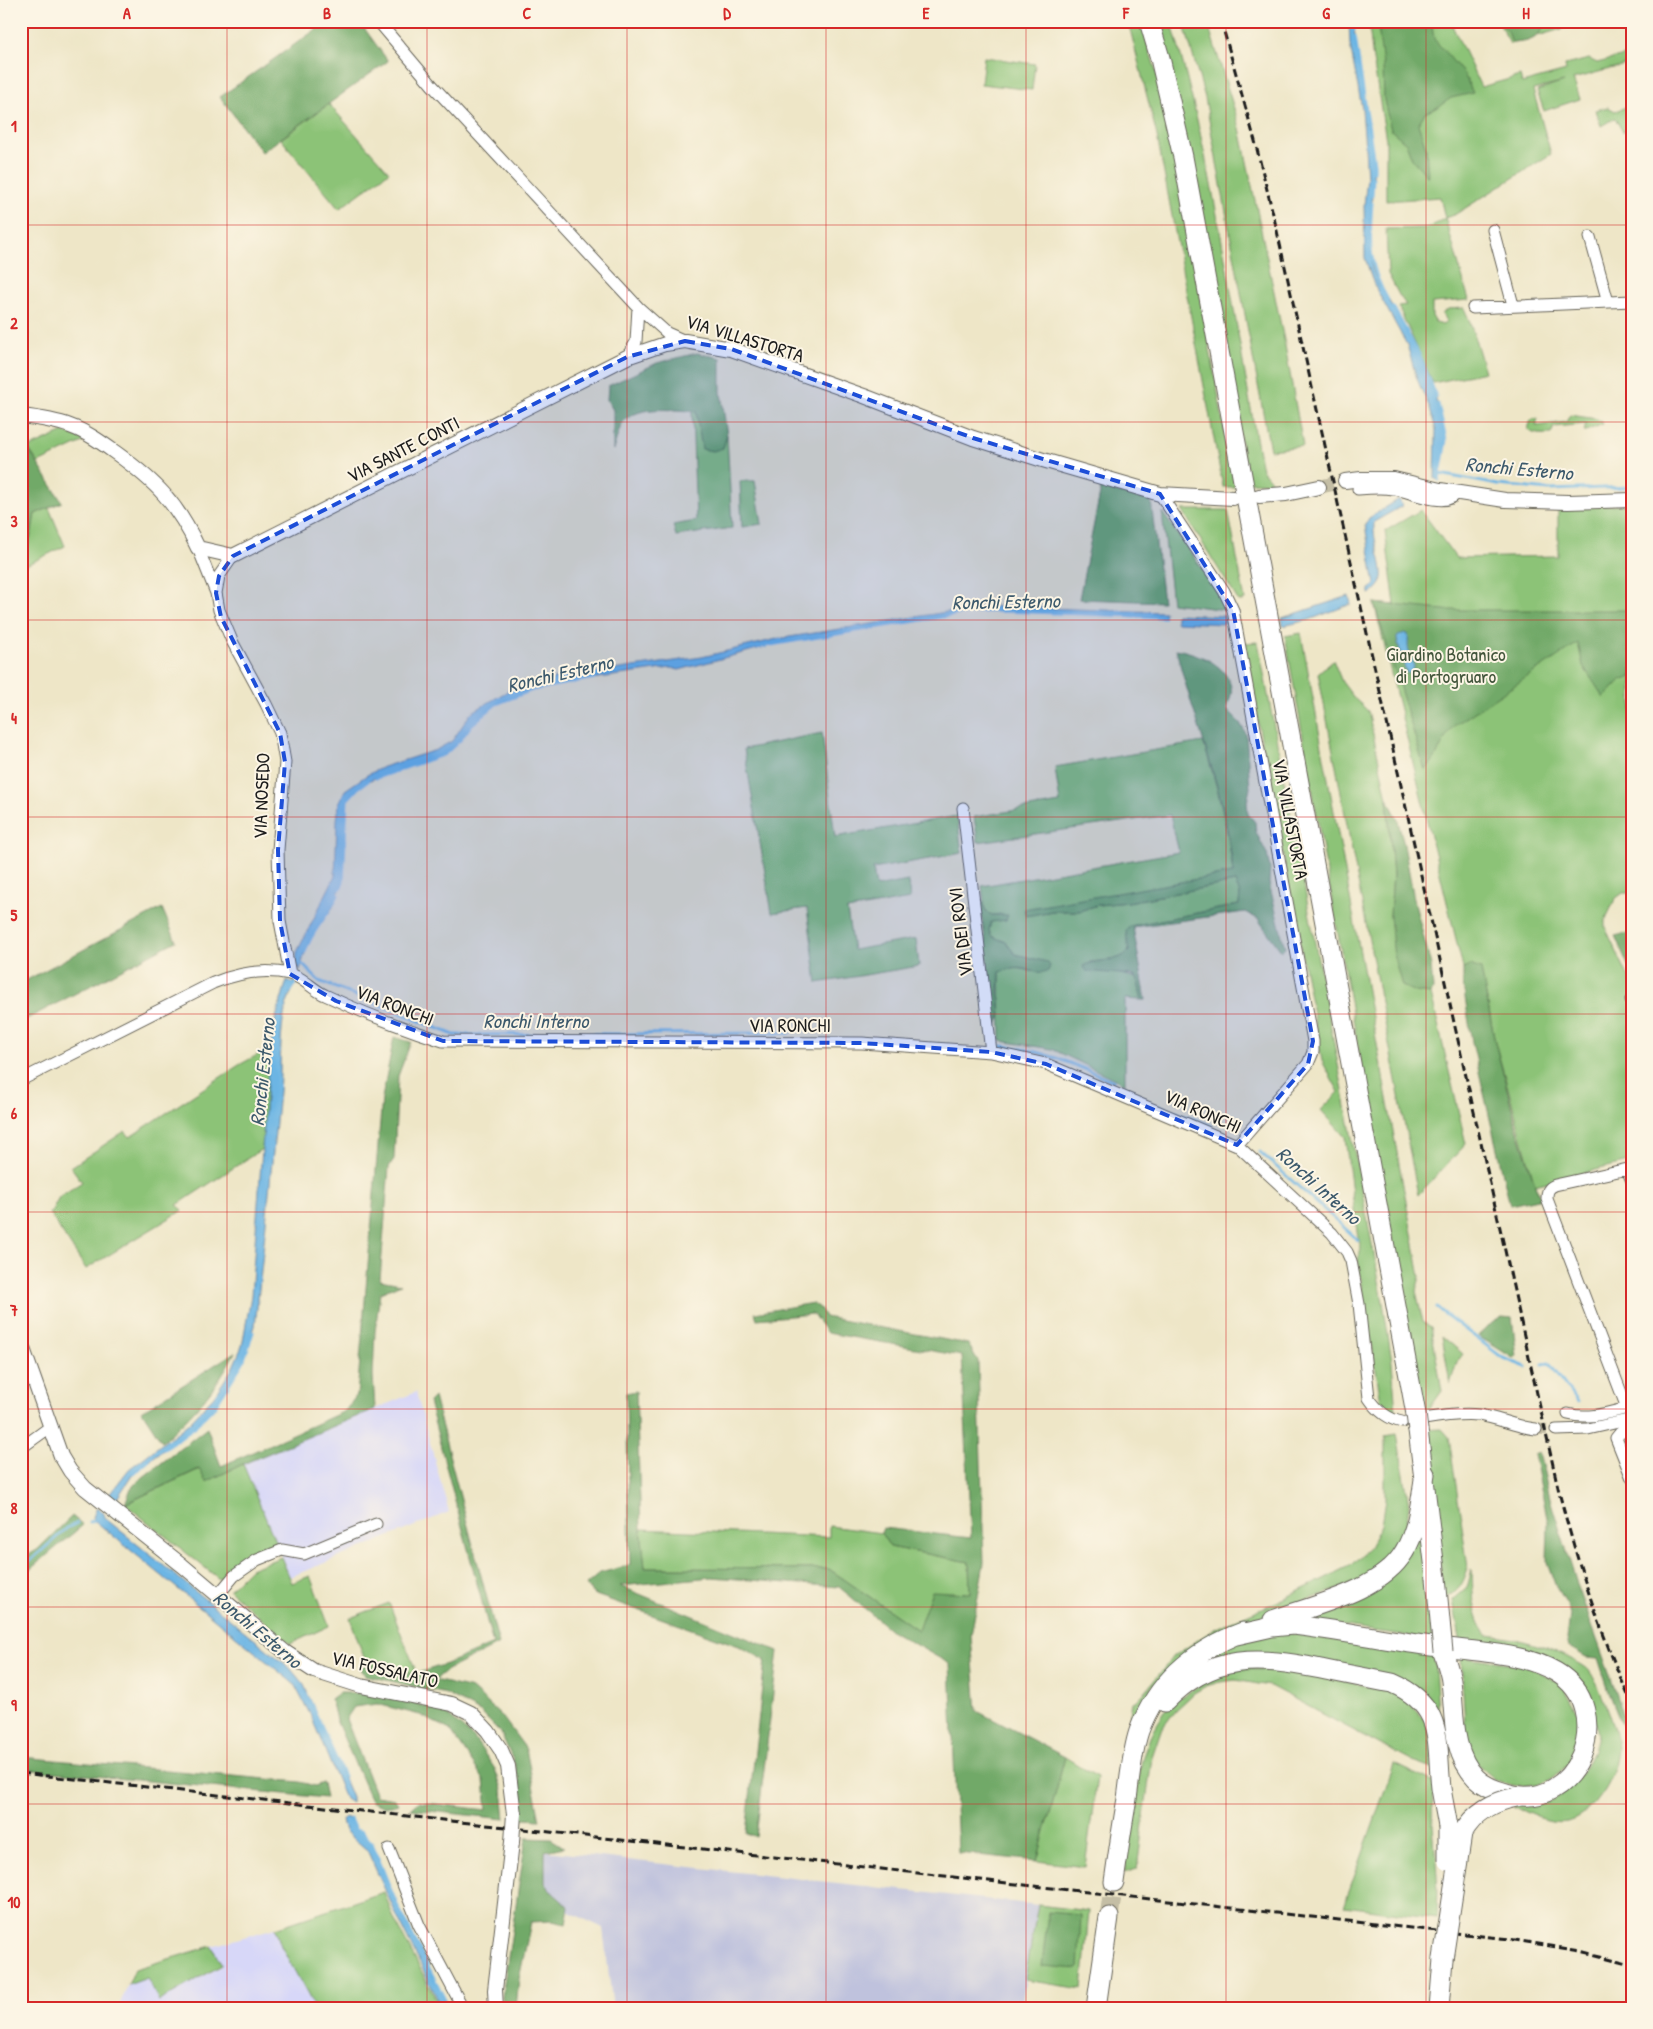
<svg xmlns="http://www.w3.org/2000/svg" width="1653" height="2029" viewBox="0 0 1653 2029" font-family="'Patrick Hand',sans-serif">
	<rect width="100%" height="100%" fill="#fcf5e5"/>
	<filter id="ink" filterUnits="userSpaceOnUse"><feTurbulence type="fractalNoise" baseFrequency=".02" numOctaves="2"/><feDisplacementMap in="SourceGraphic" scale="10" xChannelSelector="R" yChannelSelector="G"/><feConvolveMatrix kernelMatrix="1 2 1 2 8 2 1 2 1" color-interpolation-filters="sRGB"/></filter>
	<filter id="wash" filterUnits="userSpaceOnUse"><feTurbulence type="fractalNoise" baseFrequency=".0096" numOctaves="4" result="noise"/><feDisplacementMap in="SourceGraphic" scale="20" xChannelSelector="R" yChannelSelector="G"/><feGaussianBlur stdDeviation="1.12" result="paint"/><feColorMatrix in="noise" values="0 0 0 0 0 0 0 0 0 0 0 0 0 0 0 0 0 1.4 0 .05"/><feComposite in="paint" operator="in"/></filter>
	<g filter="url(#wash)">
		<rect width="100%" height="100%" fill="#eee6c7"/>
		<path fill="#d7d7f8" d="M416,1392L449,1512L290,1577L243,1464Z
			M275,1928L281,1946L315,2008H118L128,1985L147,1978L160,2000L222,1966L212,1946Z"/>
		<path fill="#bfc2dd" d="M545,1851L1038,1905L1021,2008H613L603,1928L536,1896Z"/>
		<path fill="#8cc377" stroke="#54704a" d="M1128,21H1140L1156,71L1173,146L1235,487H1223L1157,136Z
			M1156,21H1171C1215,167 1234,321 1262,470L1273,483L1249,482Z
			M1183,21H1207L1240,128L1284,340L1303,446L1270,450L1205,98Z
			M1371,21H1450L1481,87L1520,76L1522,83L1566,71L1565,65L1589,59L1597,63L1632,54V63L1573,79L1580,99L1544,111L1537,91L1564,82L1533,90L1551,154L1456,214L1445,218L1469,300L1432,303V316L1436,323L1443,325L1446,321L1442,314L1448,309L1464,308L1470,322L1485,372L1433,383L1398,306L1406,305L1399,295L1388,274L1386,229L1428,228L1445,218L1440,197L1386,201V140L1372,53L1369,25Z
			M1498,21H1589L1510,44Z
			M984,57L1035,64L1032,90L981,84Z
			M329,104L389,172L339,209L281,139Z
			M1632,105V126L1623,132L1615,118L1601,126L1596,110L1608,107L1615,111Z
			M21,299L29,339L21,340Z
			M692,411H696L722,448L727,435L732,528L676,536L673,525L696,521Z
			M1570,415L1597,419L1602,422L1603,424L1584,432L1586,424L1554,427L1551,434C1544,434 1533,436 1528,429L1531,420L1538,418L1536,426L1566,422Z
			M64,432L87,440L38,463L28,448Z
			M740,481H755L762,524L742,527Z
			M1632,504V893H1623L1615,899L1605,921V927L1632,984V1161L1535,1185L1495,1042L1486,994L1470,965L1463,968L1374,603L1395,605L1385,531L1421,510L1456,558L1558,556V507Z
			M49,508L65,546L22,567L35,514Z
			M1182,510H1228L1245,600L1239,602Z
			M1162,512L1212,583L1226,610L1172,603Z
			M1301,633L1420,1277L1416,1291L1423,1322L1431,1327L1442,1391L1429,1409L1423,1412L1285,636Z
			M1258,642L1383,1302L1392,1362L1396,1412L1386,1407L1381,1401L1358,1260L1361,1249L1357,1232L1345,1137L1321,1110L1339,1092L1322,1061L1243,643Z
			M1333,660L1342,682L1355,699L1368,711L1387,798L1393,875L1390,916L1415,992L1431,994L1466,1144L1418,1195L1318,673Z
			M822,733L835,837L957,816L962,853L873,869L876,887L908,881L910,899L847,910L853,950L916,939L919,966L817,983L807,908L772,913L744,749Z
			M1203,742C1217,784 1228,828 1233,873L1025,910L1027,915L1053,911H1079L1098,905L1128,902L1235,882L1240,894L1239,905L1130,926L1129,951C1119,962 1104,960 1090,962L1120,974L1137,978L1142,1000L1125,999V1084L1052,1049L1001,1041L1000,972C1010,968 1021,967 1032,972L1039,960L1015,954L1006,942L991,936L989,930L991,922L996,921L1001,914L992,915L985,911L982,886L1179,852L1170,815L978,842L974,817L1060,803L1055,767Z
			M270,1048L262,1149L177,1205L183,1210L86,1269L50,1214L59,1197L82,1182L71,1167L125,1131L130,1137L239,1065Z
			M1442,1336L1463,1354L1457,1362L1450,1384Z
			M1442,1429L1449,1437L1468,1568C1463,1583 1460,1592 1444,1598L1421,1430Z
			M1397,1434L1409,1504L1406,1529L1388,1563L1368,1578L1245,1623L1182,1658L1152,1687L1133,1723L1128,1727L1132,1702L1136,1701L1144,1693L1174,1656L1216,1628L1279,1601L1350,1566L1369,1548L1381,1525L1385,1500V1436Z
			M243,1464L276,1543L246,1560L219,1579L125,1504L200,1469L206,1482Z
			M829,1526L881,1533L890,1547L969,1562L970,1594L918,1630L829,1569L645,1568L641,1529L829,1537Z
			M1421,1526L1432,1639L1295,1620L1373,1586Z
			M281,1557L292,1583L310,1576L329,1626L290,1644L229,1590L250,1569Z
			M1472,1569C1473,1592 1472,1616 1487,1635C1519,1638 1547,1646 1575,1661C1580,1664 1587,1667 1590,1672C1598,1682 1617,1734 1618,1747C1618,1773 1595,1816 1567,1821C1549,1824 1528,1815 1513,1806L1545,1802L1563,1794L1562,1792L1579,1777L1585,1768L1593,1751L1597,1735L1591,1702L1578,1680L1557,1663L1461,1644L1453,1600L1467,1588Z
			M389,1603L414,1666L415,1674L392,1671L376,1665L367,1666L350,1618Z
			M1279,1632L1434,1654L1438,1711L1384,1674L1202,1668V1659L1227,1644Z
			M1461,1656L1528,1666L1563,1685L1580,1717L1574,1759L1554,1777L1537,1784L1522,1786L1509,1785L1496,1780L1476,1763L1466,1743Z
			M1271,1666L1400,1693L1428,1723L1433,1769L1413,1762L1270,1686L1235,1680L1220,1682L1206,1686L1194,1693L1175,1711L1161,1730L1152,1757L1137,1869L1124,1873L1142,1759L1152,1732L1170,1704L1220,1672Z
			M1065,1757L1097,1777L1085,1867L1037,1861Z
			M1394,1764L1434,1783L1433,1825L1438,1889L1437,1918L1344,1906Z
			M384,1892L394,1919L439,2005L432,2008H315L281,1946L275,1928Z
			M1038,1905L1089,1911L1082,1989L1025,1980Z
			M212,1946L222,1965L159,2001L147,1978L128,1985L135,1969Z"/>
		<path fill="#71a968" stroke="#466242" d="M328,21H359L388,61L262,152L220,97Z
			M1383,21H1431L1434,39L1464,74L1473,93L1451,98L1438,107L1425,113L1418,124L1426,148L1428,177L1412,159L1406,143L1391,130L1384,100L1383,65L1378,27Z
			M1499,21H1547C1538,39 1532,42 1512,43L1509,34Z
			M697,353L721,358V392L727,435L723,448L713,451L702,449L696,411C675,411 641,404 624,421C619,427 616,442 613,450V410L607,400L608,386L657,363Z
			M28,448L62,502L35,514L32,532L21,567V452Z
			M1101,488L1151,501L1163,602L1079,599Z
			M1374,603L1444,610H1632V677L1622,679L1604,698L1583,666L1578,643L1455,725C1442,738 1439,758 1425,770Z
			M1176,649C1196,653 1226,663 1231,687C1233,693 1228,703 1227,710L1240,723L1246,734L1250,788L1247,802L1248,814L1255,822L1256,832L1267,854L1270,869L1269,883L1285,948L1281,951L1258,919L1245,912L1133,927L1146,1000H1142L1137,978L1132,975L1087,971L1084,969L1083,966C1098,958 1117,964 1129,951L1126,931L1130,926L1239,905L1240,894L1235,882L1128,902L1098,905L1079,911H1053L1026,916L1024,909L1233,873C1228,796 1194,723 1176,649Z
			M1387,798L1397,817L1404,845L1415,904L1431,965L1433,989L1431,994L1415,992L1402,986L1394,958L1390,916L1393,875Z
			M979,900L984,903L985,911L992,915H1008L1006,920L991,922L989,930L991,936L1006,942L1015,954L1047,962L1050,966L1048,971C1035,974 1035,971 1024,969C1016,967 1007,970 1000,972L999,993L1001,1015L996,1026L989,982L986,945Z
			M162,908L176,941L21,1022V983Z
			M1632,932V974L1615,936Z
			M1470,965L1481,969L1495,1042L1516,1124L1536,1188L1542,1198L1510,1205L1472,1042L1463,985V968Z
			M394,1037L411,1042L398,1076L394,1159L389,1167L380,1280L401,1284L380,1293L375,1332L373,1375L375,1409L243,1464L206,1482L199,1469L125,1504L131,1488L138,1481L207,1428L221,1466L345,1411L357,1395L382,1098Z
			M813,1303L820,1308L825,1317L968,1344L978,1361L984,1563L971,1636L977,1711L1065,1757L1037,1861L958,1853L950,1664L893,1632L839,1587L712,1577L620,1586L778,1651L756,1837L746,1833L765,1660L739,1646L593,1594L586,1585L600,1573L630,1565L626,1393L636,1391L641,1529L645,1568L829,1569L918,1630L932,1591L970,1593L969,1562L890,1547L881,1533L883,1528L971,1538L962,1356L827,1333L813,1314L757,1319L755,1313Z
			M1502,1317L1512,1318L1517,1356L1513,1358L1478,1336L1487,1326Z
			M235,1352C214,1392 195,1412 162,1442L142,1411Z
			M434,1397L499,1644L447,1670L435,1680L472,1689L501,1715L526,1749L540,1820L521,1819L520,1784L515,1765L501,1733L480,1712L446,1694L365,1675L359,1666L376,1665L392,1671L415,1674L446,1664L493,1644L429,1402Z
			M1539,1452L1551,1502L1577,1584L1632,1737V1780L1629,1776L1628,1739L1610,1695L1598,1658L1586,1657L1569,1647L1567,1638L1570,1615L1567,1606L1556,1587L1547,1562L1548,1522L1534,1454Z
			M72,1516L83,1525L21,1577V1559L37,1550Z
			M339,1693H365L405,1700L444,1712L474,1738L495,1769L502,1789L505,1819L410,1809L418,1802L487,1810L484,1780L450,1730L420,1715L377,1704L354,1707L346,1719L376,1796L395,1799L398,1804C389,1808 380,1806 371,1801L336,1720L331,1699Z
			M21,1757L300,1782L315,1786L323,1783L326,1798L21,1769Z
			M526,1838L551,1839L564,1847L545,1851V1883L554,1894L569,1907L566,1924L552,1921L531,1922L519,1979L516,2008H504L502,1997Z
			M1048,1912L1081,1915L1078,1969L1042,1966Z"/>
		<path fill="#6cb5e4" stroke="#446880" d="M1349,21H1355L1354,29L1374,163L1370,226L1372,268L1378,284L1401,320L1420,356L1433,387L1446,440L1439,480L1435,479L1436,430L1430,409L1417,379L1407,345L1374,285L1365,258L1364,205L1367,177L1365,148L1362,109L1350,45Z
			M1399,499L1402,506L1374,522C1372,542 1384,562 1382,579C1381,587 1375,591 1369,594V589L1375,585L1365,525L1369,518Z
			M1349,596L1351,604L1309,620L1283,626L1282,618Z
			M984,606L1165,612L1164,617L1004,611L971,612L776,644L679,670L671,668L591,679L532,690L496,704L471,725L460,740L445,754L370,780L358,788L347,800L343,882L333,907L308,942L300,970L296,964L297,952L335,876L337,820L339,803L345,790L367,775L383,767L436,750L452,741L471,713L511,689L558,678L702,657L777,639Z
			M1176,614L1225,616V624L1176,622Z
			M1404,633L1408,634C1409,640 1407,645 1409,651C1411,660 1419,667 1409,674L1406,672L1397,640V637Z
			M287,980L296,985C277,1009 282,1061 279,1092C271,1170 264,1248 255,1326L243,1362L215,1406L194,1427L135,1471L112,1506L105,1500L129,1469L189,1423L214,1396L232,1369L242,1346L251,1296L269,1057L275,1021Z
			M97,1507L103,1512L106,1519L290,1668L304,1685L351,1795V1803L345,1799L311,1716L294,1684L95,1521L93,1517Z
			M345,1817L350,1819L355,1830L362,1832L372,1843L397,1905L449,2008H442L401,1925L367,1850L345,1831L342,1821Z"/>
		<g fill="none" stroke-linecap="round" stroke-linejoin="round">
			<path stroke="#6cb5e4" stroke-width="3" d="M1354,30L1355,21
				M1355,37L1374,163V171
				M1372,196L1373,178
				M1372,203C1369,240 1368,267 1388,300
				M1393,307L1420,356L1436,396
				M1438,404L1446,440L1439,480
				M1440,474L1498,485L1550,490L1632,487
				M745,650L776,644L971,612L1004,611L1164,617
				M376,778L445,754L460,740L471,725L496,704L532,690L594,678
				M340,889L343,882L347,800L358,788L368,781
				M305,952C311,931 329,915 338,895
				M302,964L319,981L454,1035L789,1033
				M291,991L297,980
				M1002,1046C1043,1050 1075,1065 1113,1081
				M1159,1106L1211,1126
				M1260,1152L1358,1240
				M1437,1308L1503,1358L1526,1367
				M1543,1364L1549,1363L1577,1402
				M164,1449L194,1427L215,1406L243,1362L253,1332
				M133,1474L149,1460
				M90,1522L99,1518
				M21,1569L67,1528L77,1523
				M307,1695L344,1776
				M350,1819L355,1830L362,1832L372,1843L397,1905L444,1998"/>
		</g>
	</g>
	<g filter="url(#ink)">
		<g fill="none" stroke-linecap="round" stroke-linejoin="round">
			<path stroke="#c4bea5" stroke-width="11" stroke-dasharray="11 5.5" stroke-linecap="butt" d="M1536,1429L1556,1430"/>
			<path stroke="#c4bea5" stroke-width="14" stroke-dasharray="14 7" stroke-linecap="butt" d="M1319,487L1345,481"/>
			<path stroke="#c4bea5" stroke-width="19" stroke-dasharray="19 9" stroke-linecap="butt" d="M1109,1917L1114,1882"/>
			<defs>
				<path id="minor" d="M378,21L432,85L638,307L667,333L685,341
					M1493,230L1513,305
					M1590,237L1608,302
					M1473,308L1632,301
					M627,357L636,342L638,307
					M1358,489C1370,488 1382,487 1394,489C1411,491 1447,510 1458,492
					M1160,494L1224,591L1233,610L1313,1041V1052L1308,1064L1237,1145
					M198,548L216,593L219,610L232,641L266,704L280,733L285,762L278,850L280,921L290,974
					M216,593L219,576L233,556
					M963,808L991,1052
					M1631,1000H1632
					M21,1080L213,983C236,974 264,968 289,974C302,976 313,990 325,995C363,1013 402,1028 443,1041L862,1043L991,1052L1046,1064L1237,1145L1332,1233L1347,1252L1351,1261L1359,1304L1369,1398C1377,1410 1387,1419 1402,1422
					M1627,1169L1632,1181
					M1627,1408L1547,1199C1547,1191 1548,1188 1555,1185L1632,1168
					M1568,1414C1589,1420 1611,1412 1632,1407
					M1424,1419C1442,1416 1461,1413 1479,1415C1498,1418 1516,1427 1536,1429
					M1632,1429L1620,1433L1616,1438L1632,1478
					M1556,1430L1588,1429L1632,1419
					M21,1448L50,1427
					M218,1595L234,1576L257,1560L282,1550L304,1554L376,1524
					M389,1849L419,1925L463,2008"/>
				<path id="tertiary" d="M21,416C38,418 54,420 70,426C87,432 102,443 116,453C156,482 177,503 198,548L233,556L627,357L665,344L685,341L731,349L864,396L973,438L1043,460L1160,494L1233,498
					M1345,481L1361,479H1394L1440,490L1505,500L1568,502L1632,500
					M1259,496L1286,494L1319,487
					M21,1343L61,1456L70,1471L85,1488L182,1565L285,1652L314,1671L361,1686L452,1704L471,1713L488,1731L501,1750L508,1766L514,1814
					M496,2008L495,1990L512,1842"/>
				<path id="trunk" d="M1149,21L1160,58L1183,157L1416,1414
					M1418,1430L1436,1578
					M1273,1620C1314,1605 1381,1591 1404,1552C1418,1530 1421,1499 1425,1474
					M1232,1636L1272,1627L1293,1625C1339,1630 1385,1640 1431,1646C1469,1651 1523,1652 1556,1672C1619,1709 1577,1816 1506,1793C1495,1790 1484,1786 1476,1778C1451,1752 1455,1714 1451,1681C1450,1672 1446,1662 1443,1652
					M1165,1702C1212,1652 1259,1657 1321,1669C1344,1674 1368,1678 1392,1683C1445,1706 1436,1741 1441,1788C1443,1801 1446,1814 1448,1827
					M1114,1882C1118,1854 1122,1826 1127,1799C1130,1777 1132,1752 1139,1731C1157,1682 1195,1650 1243,1632
					M1096,2008L1109,1917
					M1439,2008L1443,1959"/>
			</defs>
			<use href="#minor" stroke="#666358" stroke-width="13"/>
			<use href="#tertiary" stroke="#666358" stroke-width="16"/>
			<use href="#trunk" stroke="#666358" stroke-width="21"/>
			<use href="#minor" stroke="#fff" stroke-width="11"/>
			<use href="#tertiary" stroke="#fff" stroke-width="14"/>
			<use href="#trunk" stroke="#fff" stroke-width="19"/>
			<path stroke="#1c1c1c" stroke-width="3" stroke-dasharray="8 4" stroke-linecap="butt" d="M1221,21L1255,141L1275,222L1559,1492C1578,1565 1601,1635 1632,1704
				M21,1773L1509,1939L1580,1951L1632,1964"/>
			<defs>
				<path id="tertiary-bridge" d="M512,1842L514,1814"/>
				<path id="trunk-bridge" d="M1416,1414L1418,1430
					M1436,1578L1443,1652
					M1448,1861V1827
					M1443,1959L1462,1834C1473,1813 1494,1801 1517,1797"/>
			</defs>
			<use href="#tertiary-bridge" stroke="#666358" stroke-width="16" stroke-linecap="butt"/>
			<use href="#trunk-bridge" stroke="#666358" stroke-width="21" stroke-linecap="butt"/>
			<use href="#tertiary-bridge" stroke="#fff" stroke-width="14"/>
			<use href="#trunk-bridge" stroke="#fff" stroke-width="19"/>
		</g>
	</g>
	<path fill="#1d4ed8" fill-opacity="0.2" stroke="#1d4ed8" stroke-width="4" stroke-dasharray="10 6" stroke-linejoin="round" d="M685,341L731,349L973,438L1160,494L1233,610L1313,1041L1308,1064L1237,1145L1046,1064L991,1052L862,1043L443,1041L336,1001L290,974L280,921L278,850L285,762L280,733L221,617L216,593L219,576L233,556L627,357Z"/>
	<path fill="none" stroke="#d62828" stroke-width="1" stroke-opacity="0.55" d="M227,21V2008M427,21V2008M627,21V2008M826,21V2008M1026,21V2008M1226,21V2008M1426,21V2008M21,225H1632M21,422H1632M21,620H1632M21,817H1632M21,1014H1632M21,1212H1632M21,1409H1632M21,1607H1632M21,1804H1632"/>
	<g text-anchor="middle" dominant-baseline="central" stroke-width="4" stroke-linejoin="round" paint-order="stroke">
		<g font-size="19" fill="#1c1c1c" stroke="#fcf5e5">
			<text transform="translate(745 338) rotate(17)">VIA VILLASTORTA</text>
			<text transform="translate(403 449) rotate(-27)">VIA SANTE CONTI</text>
			<text transform="translate(261 796) rotate(-88)">VIA NOSEDO</text>
			<text transform="translate(1291 819) rotate(79)">VIA VILLASTORTA</text>
			<text transform="translate(960 932) rotate(-97)">VIA DEI ROVI</text>
			<text transform="translate(395 1005) rotate(21)">VIA RONCHI</text>
			<text x="790" y="1025">VIA RONCHI</text>
			<text transform="translate(1203 1111) rotate(24)">VIA RONCHI</text>
			<text transform="translate(385 1669) rotate(13)">VIA FOSSALATO</text>
		</g>
		<g font-size="19" fill="#43563c" stroke="#fcf5e5">
			<text x="1446" y="654">Giardino Botanico<tspan x="1446" dy="22">di Portogruaro</tspan></text>
		</g>
		<g font-size="20" font-style="italic" fill="#3c596c" stroke="#fcf5e5">
			<text transform="translate(1519 468) rotate(5)">Ronchi Esterno</text>
			<text transform="translate(1006 601) rotate(-1)">Ronchi Esterno</text>
			<text transform="translate(560 673) rotate(-13)">Ronchi Esterno</text>
			<text x="536" y="1020">Ronchi Interno</text>
			<text transform="translate(262 1072) rotate(-84)">Ronchi Esterno</text>
			<text transform="translate(1319 1185) rotate(42)">Ronchi Interno</text>
			<text transform="translate(258 1629) rotate(40)">Ronchi Esterno</text>
		</g>
	</g>
	<rect width="1653" height="2029" fill="none" stroke="#fcf5e5" stroke-width="55"/>
	<rect x="28" y="28" width="1598" height="1974" fill="none" stroke="#d62828" stroke-width="2"/>
	<g font-size="16" text-anchor="middle" font-weight="bold" fill="#d62828">
		<text x="127" y="19">A</text>
		<text x="327" y="19">B</text>
		<text x="527" y="19">C</text>
		<text x="727" y="19">D</text>
		<text x="926" y="19">E</text>
		<text x="1126" y="19">F</text>
		<text x="1326" y="19">G</text>
		<text x="1526" y="19">H</text>
		<text x="14" y="132">1</text>
		<text x="14" y="329">2</text>
		<text x="14" y="527">3</text>
		<text x="14" y="724">4</text>
		<text x="14" y="921">5</text>
		<text x="14" y="1119">6</text>
		<text x="14" y="1316">7</text>
		<text x="14" y="1514">8</text>
		<text x="14" y="1711">9</text>
		<text x="14" y="1908">10</text>
	</g>
</svg>
